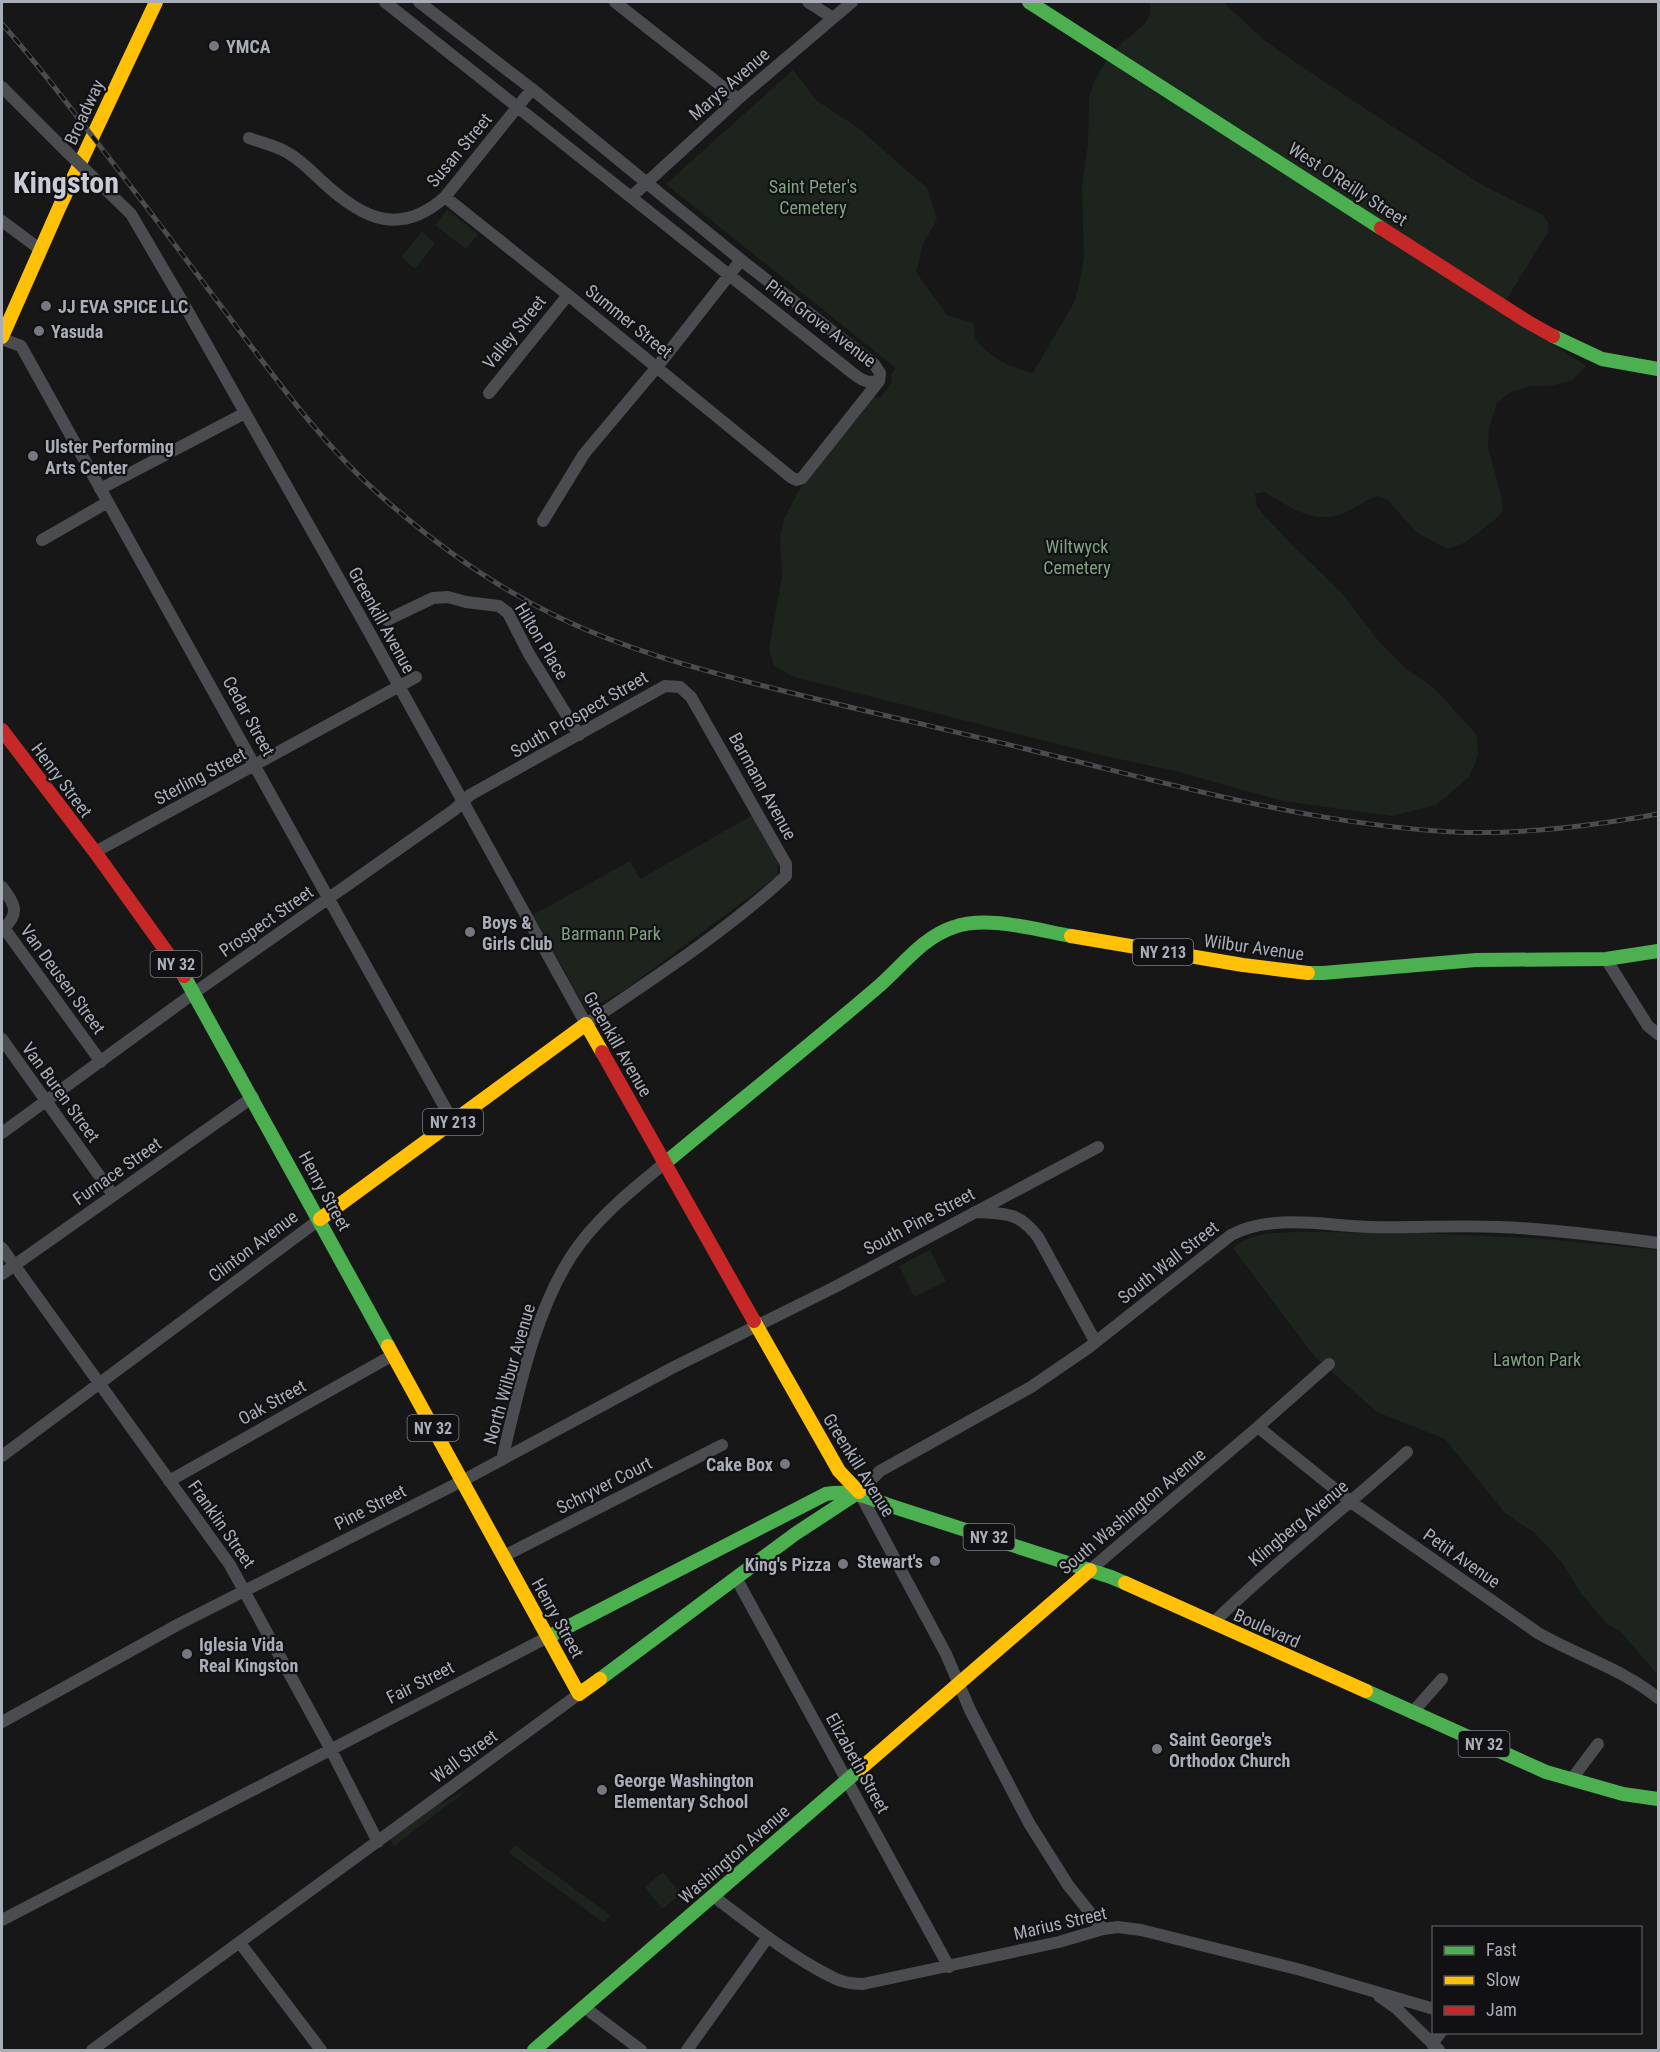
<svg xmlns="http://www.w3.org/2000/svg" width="1660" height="2052" viewBox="0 0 1660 2052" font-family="'Roboto Condensed',sans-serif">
	<rect width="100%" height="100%" fill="#171717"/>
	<path fill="#1d241e" d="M1150,2H1223L1264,40L1314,75L1482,185L1543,215L1548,223V232L1506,300L1116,49C1124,39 1145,28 1149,17C1151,13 1150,6 1150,2Z
		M1108,58L1586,366L1571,381L1549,386H1530L1511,392L1497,403L1489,428L1488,447L1501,495L1503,509L1499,516L1466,542L1448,549L1416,532L1389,501L1377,496C1366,500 1358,506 1348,511C1317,527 1291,508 1265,492L1255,494L1257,507L1289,542L1341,592L1377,639L1405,668L1434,688L1477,735L1478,756L1469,777L1436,805L1392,816L1283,801L1175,771L1105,756L794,677L774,666L769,649L782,577L780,537L784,519L802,485L874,396L876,398L882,396L892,382L891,375L896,368L666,184L793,70L817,101L857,127L927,188L937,219L923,244L916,272L947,315L973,323C974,327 974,333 975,337C982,354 1016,370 1033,373L1075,301L1080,280L1084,258L1082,186L1088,145L1089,97L1095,80Z
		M447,210L478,234L466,249L435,225Z
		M422,232L435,243L415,269L401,257Z
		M753,815L778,862L777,876L626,989L587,1011L533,915L630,861L640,879Z
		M1307,1232L1418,1233L1533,1238L1658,1250V1675L1621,1632L1606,1623L1580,1592L1563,1564L1535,1533L1505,1513L1445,1439L1377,1412L1315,1357L1233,1248C1252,1230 1282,1233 1307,1232Z
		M930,1250L946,1281L914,1297L899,1266Z
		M472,1786L394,1846L389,1837L439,1803L445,1802Z
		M515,1845L610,1915L604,1923L509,1853Z
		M663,1872L681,1894L662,1909L645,1887Z"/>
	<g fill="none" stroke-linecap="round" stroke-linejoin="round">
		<path stroke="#4b4c50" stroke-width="12" d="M385,2L850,371C860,379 866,384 879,381
			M419,2L532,89L741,260L874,364L880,373L879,381
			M615,2L738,99
			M808,2L833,18
			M2,87L66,151
			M249,138C262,143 277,146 288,153C302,161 312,172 324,183C363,219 400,237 445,197L532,89
			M445,197L568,295L792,478L796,480L802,478L879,381
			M631,197L738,99L852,2
			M2,221L41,250
			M2,339L21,346L31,364L453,1122
			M489,393L568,295
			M100,489L245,413
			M543,521L584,454L657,367L741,260
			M42,540L108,502
			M387,620L433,598L448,597L466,602L499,606L508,613L529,654L579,735
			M95,852L416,677
			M2,887C15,905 21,913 2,930
			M4,928L101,1062
			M1606,959L1648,1026L1658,1034
			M2,1039L113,1195
			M2,1133L194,993L454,810L470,795L665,686L680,687L691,697L786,864V876C725,932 654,978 586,1024L368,630L182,301L131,214L96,180
			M975,1212C1005,1213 1019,1212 1038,1237L1095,1341
			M2,1248L230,1565L330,1748L378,1842
			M2,1274L253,1097
			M1258,1427L1351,1502L1538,1633C1578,1656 1623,1669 1658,1698
			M2,1456L320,1219
			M502,1460C518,1392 537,1301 579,1245C603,1213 634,1188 665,1163
			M169,1481L393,1355
			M504,1556L722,1445
			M1090,1570L1258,1427L1329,1364
			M736,1578L949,1967
			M1213,1623C1274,1563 1343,1510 1407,1452
			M1412,1713L1442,1679
			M2,1722L179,1624L462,1481L672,1368L833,1288L1098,1147
			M1571,1780L1598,1744
			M713,1896C749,1923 791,1957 832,1977C841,1982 853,1984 863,1984L1059,1942L1103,1929L1118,1927L1141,1930L1301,1970L1434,2009
			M2,1920L548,1637
			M1103,1929L1068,1885L1029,1823L970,1710L946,1654L859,1492L880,1471L1031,1387L1088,1348L1231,1235C1273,1213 1326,1226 1371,1227C1414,1228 1456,1225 1499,1227C1552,1229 1606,1236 1658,1243
			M240,1943L321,2050
			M1379,1996L1396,2008L1439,2050
			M584,2007L641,2050
			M1432,2044L1441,2032
			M92,2050L579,1694
			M687,2050L768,1937"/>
		<path stroke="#4caf50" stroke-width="14" d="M1029,2L1381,228
			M1553,336L1602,359L1658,369
			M1308,973H1323L1476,960L1606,959L1658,951
			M184,976L388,1346
			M665,1163C736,1104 809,1046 879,986C903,965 923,937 954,927C987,915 1037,930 1071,936
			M548,1637L826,1494C849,1490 867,1496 888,1505L1111,1577L1125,1583
			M600,1679L795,1534L859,1492
			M1366,1691L1546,1772L1623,1794L1658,1799
			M534,2050L860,1769"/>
		<path stroke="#ffc107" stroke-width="14" d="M2,337L59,208L156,2
			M1071,936L1243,965L1308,973
			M320,1219L586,1024L602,1052
			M754,1321L839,1471L859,1492
			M388,1346L579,1694L600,1679
			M1125,1583L1366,1691
			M860,1769L1090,1570"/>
		<path stroke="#c62828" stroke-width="14" d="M1381,228L1528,322L1553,336
			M2,730L95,852L184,976
			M602,1052L754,1321"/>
		<defs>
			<path id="rail" d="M2,24C39,65 72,110 106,154C150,211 193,269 236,326C281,386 325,447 382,497C435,544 495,587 560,618C625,649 694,668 764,686C850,708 936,727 1022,748C1164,782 1306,824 1454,832C1522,835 1592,826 1658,814"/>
		</defs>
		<use href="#rail" stroke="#4b4c4f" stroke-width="5"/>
		<use href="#rail" stroke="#111113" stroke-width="3" stroke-dasharray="9" stroke-linecap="butt"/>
		<path stroke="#4b4c50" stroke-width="12" d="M66,151L96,180"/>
	</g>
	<g fill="#757880" stroke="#111113" stroke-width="2">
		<circle cx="214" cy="46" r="6"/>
		<circle cx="46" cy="306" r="6"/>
		<circle cx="39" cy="331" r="6"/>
		<circle cx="33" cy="456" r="6"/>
		<circle cx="470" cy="932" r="6"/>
		<circle cx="785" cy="1464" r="6"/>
		<circle cx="935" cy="1561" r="6"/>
		<circle cx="843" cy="1564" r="6"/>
		<circle cx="187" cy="1654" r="6"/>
		<circle cx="1157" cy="1749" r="6"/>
		<circle cx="602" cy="1790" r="6"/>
	</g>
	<g text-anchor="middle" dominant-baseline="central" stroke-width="4.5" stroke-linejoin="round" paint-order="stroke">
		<g fill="#111113" stroke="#7b7e86" stroke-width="1.5">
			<rect x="1133" y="939" width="60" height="26" rx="4.5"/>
			<rect x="150.5" y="951" width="51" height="26" rx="4.5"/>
			<rect x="423" y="1109" width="60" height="26" rx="4.5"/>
			<rect x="407.5" y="1415" width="51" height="26" rx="4.5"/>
			<rect x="963.5" y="1524" width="51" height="26" rx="4.5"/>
			<rect x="1458.5" y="1731" width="51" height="26" rx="4.5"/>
		</g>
		<g font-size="16" font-weight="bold" fill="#a8adb8">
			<text x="1163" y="952">NY 213</text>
			<text x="176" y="964">NY 32</text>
			<text x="453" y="1122">NY 213</text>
			<text x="433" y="1428">NY 32</text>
			<text x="989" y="1537">NY 32</text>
			<text x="1484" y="1744">NY 32</text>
		</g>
		<g font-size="18" font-weight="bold" fill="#a8adb8" stroke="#111113" text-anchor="start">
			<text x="226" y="46">YMCA</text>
			<text x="58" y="306">JJ EVA SPICE LLC</text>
			<text x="51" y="331">Yasuda</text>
			<text x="45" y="446">Ulster Performing<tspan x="45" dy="21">Arts Center</tspan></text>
			<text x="482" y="922">Boys &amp;<tspan x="482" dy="21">Girls Club</tspan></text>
			<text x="773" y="1464" text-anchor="end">Cake Box</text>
			<text x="923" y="1561" text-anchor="end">Stewart's</text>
			<text x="831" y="1564" text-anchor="end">King's Pizza</text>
			<text x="199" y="1644">Iglesia Vida<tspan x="199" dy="21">Real Kingston</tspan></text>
			<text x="1169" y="1739">Saint George's<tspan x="1169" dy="21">Orthodox Church</tspan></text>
			<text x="614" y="1780">George Washington<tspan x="614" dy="21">Elementary School</tspan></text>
		</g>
		<g font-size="18" fill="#a8adb8" stroke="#111113">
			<text transform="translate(729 84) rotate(-41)">Marys Avenue</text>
			<text transform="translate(84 112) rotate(-65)">Broadway</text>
			<text transform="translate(459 150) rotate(-50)">Susan Street</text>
			<text transform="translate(1348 184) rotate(33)">West O'Reilly Street</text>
			<text transform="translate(629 321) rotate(39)">Summer Street</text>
			<text transform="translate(821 323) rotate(37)">Pine Grove Avenue</text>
			<text transform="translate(514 332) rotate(-51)">Valley Street</text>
			<text transform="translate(382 620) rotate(61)">Greenkill Avenue</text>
			<text transform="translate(542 641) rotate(59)">Hilton Place</text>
			<text transform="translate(579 714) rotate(-30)">South Prospect Street</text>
			<text transform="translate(249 716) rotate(61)">Cedar Street</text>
			<text transform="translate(200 776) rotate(-28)">Sterling Street</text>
			<text transform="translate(62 780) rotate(53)">Henry Street</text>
			<text transform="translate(763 786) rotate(61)">Barmann Avenue</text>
			<text transform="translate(266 921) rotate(-35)">Prospect Street</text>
			<text transform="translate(1254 947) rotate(8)">Wilbur Avenue</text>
			<text transform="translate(63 979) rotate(54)">Van Deusen Street</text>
			<text transform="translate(618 1044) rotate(60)">Greenkill Avenue</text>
			<text transform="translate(61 1092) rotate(54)">Van Buren Street</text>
			<text transform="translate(117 1171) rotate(-35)">Furnace Street</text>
			<text transform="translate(325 1191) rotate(61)">Henry Street</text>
			<text transform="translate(919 1221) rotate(-28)">South Pine Street</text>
			<text transform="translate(253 1246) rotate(-37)">Clinton Avenue</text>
			<text transform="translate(1168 1262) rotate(-38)">South Wall Street</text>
			<text transform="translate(509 1374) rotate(-74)">North Wilbur Avenue</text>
			<text transform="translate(272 1402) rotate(-29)">Oak Street</text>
			<text transform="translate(859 1465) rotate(58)">Greenkill Avenue</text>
			<text transform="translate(604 1485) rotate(-27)">Schryver Court</text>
			<text transform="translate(370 1507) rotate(-27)">Pine Street</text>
			<text transform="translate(1132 1511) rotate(-40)">South Washington Avenue</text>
			<text transform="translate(1298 1523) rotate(-40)">Klingberg Avenue</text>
			<text transform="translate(222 1524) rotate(55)">Franklin Street</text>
			<text transform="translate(1462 1558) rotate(35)">Petit Avenue</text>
			<text transform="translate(558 1618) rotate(61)">Henry Street</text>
			<text transform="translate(1267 1628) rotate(24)">Boulevard</text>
			<text transform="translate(420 1682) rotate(-27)">Fair Street</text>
			<text transform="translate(464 1756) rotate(-36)">Wall Street</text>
			<text transform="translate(858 1763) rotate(61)">Elizabeth Street</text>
			<text transform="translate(734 1854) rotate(-41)">Washington Avenue</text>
			<text transform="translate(1060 1923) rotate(-13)">Marius Street</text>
		</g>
		<g font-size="18" fill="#7fa381" stroke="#111113">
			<text x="813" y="186">Saint Peter's<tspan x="813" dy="21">Cemetery</tspan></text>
			<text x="1077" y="546">Wiltwyck<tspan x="1077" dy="21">Cemetery</tspan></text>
			<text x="611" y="933">Barmann Park</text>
			<text x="1537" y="1359">Lawton Park</text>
		</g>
		<g font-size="30" font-weight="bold" fill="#c9ccd4" stroke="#111113">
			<text x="66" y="182">Kingston</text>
		</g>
	</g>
	<rect width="1660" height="2052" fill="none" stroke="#a8adb8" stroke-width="6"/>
	<rect x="1432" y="1926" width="210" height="108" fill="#111113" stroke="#4d4f55" stroke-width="1.5"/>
	<rect x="1444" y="1946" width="30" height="9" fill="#4caf50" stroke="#4d4f55" stroke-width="1.5"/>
	<text x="1486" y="1956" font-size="18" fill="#a8adb8">Fast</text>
	<rect x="1444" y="1976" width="30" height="9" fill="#ffc107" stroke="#4d4f55" stroke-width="1.5"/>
	<text x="1486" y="1986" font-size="18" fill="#a8adb8">Slow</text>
	<rect x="1444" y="2006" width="30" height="9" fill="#c62828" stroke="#4d4f55" stroke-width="1.5"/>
	<text x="1486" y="2016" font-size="18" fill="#a8adb8">Jam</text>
</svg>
